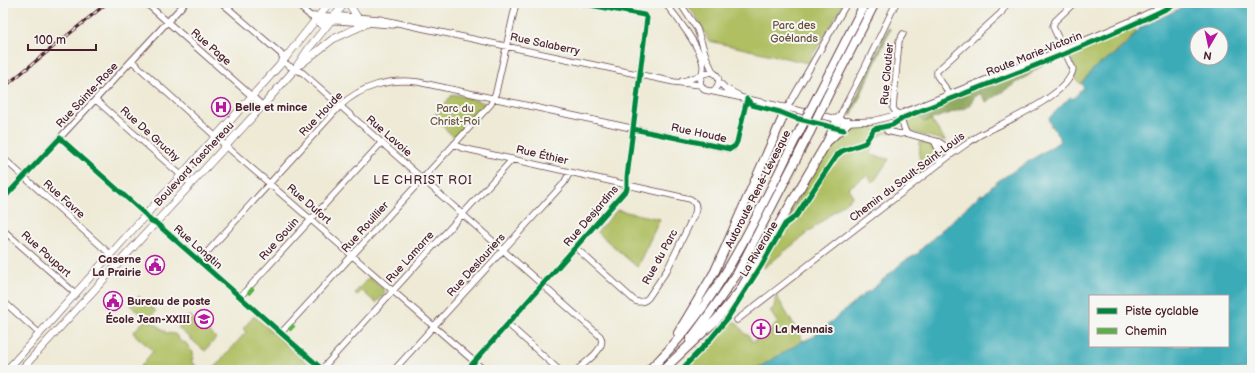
<svg xmlns="http://www.w3.org/2000/svg" width="1255" height="373" viewBox="0 0 1255 373" font-family="'Balsamiq Sans',sans-serif">
	<rect width="100%" height="100%" fill="#f6f6f2"/>
	<filter id="ink" filterUnits="userSpaceOnUse"><feTurbulence type="fractalNoise" baseFrequency=".025" numOctaves="2"/><feDisplacementMap in="SourceGraphic" scale="8" xChannelSelector="R" yChannelSelector="G"/><feConvolveMatrix kernelMatrix="1 2 1 2 8 2 1 2 1" color-interpolation-filters="sRGB"/></filter>
	<filter id="wash" filterUnits="userSpaceOnUse"><feTurbulence type="fractalNoise" baseFrequency=".012" numOctaves="4" result="noise"/><feDisplacementMap in="SourceGraphic" scale="16" xChannelSelector="R" yChannelSelector="G"/><feGaussianBlur stdDeviation="0.9" result="paint"/><feColorMatrix in="noise" values="0 0 0 0 0 0 0 0 0 0 0 0 0 0 0 0 0 1.4 0 .05"/><feComposite in="paint" operator="in"/></filter>
	<g filter="url(#wash)">
		<rect width="100%" height="100%" fill="#eeead6"/>
		<path fill="#afbf62" stroke="#7c6f46" d="M686,3H844L808,63L709,41L698,19Z
			M1133,26L1136,32C1121,53 1096,63 1081,84L1073,77L1075,68L1069,53Z
			M453,94L485,103L454,137L433,117Z
			M915,114L924,122L931,120L946,141L912,132L908,130L904,118Z
			M891,122L898,125L900,132L885,133L875,138L871,155L889,159L875,180L872,182L867,175L848,188L853,196L764,268L762,266L787,223V222L783,224L827,147L844,131L857,126Z
			M920,141C958,150 927,169 911,181L906,176L919,167Z
			M617,210L660,219L637,267L597,232Z
			M369,277L385,291V293L376,303L362,291L357,295L355,293Z
			M776,295L803,341L761,366L751,370H684L727,322H736L746,335L747,334L753,342L778,323L770,311L774,307Z
			M139,296L156,311L148,320L151,323L152,321L167,333L175,334L182,343L185,342L188,346L189,348L193,352V359L191,361L201,370H138L153,351L133,333L146,319L130,305Z
			M189,315L216,338L205,351L178,328Z
			M254,316L314,369L313,370H212L246,332L243,329Z"/>
		<path fill="#8ba658" stroke="#6a6242" d="M888,28L890,29L886,39L851,116L850,113L851,109Z
			M1046,62L1029,75L986,102L980,93L975,96L968,107L924,122L915,114Z"/>
		<path fill="#3babb7" stroke="#426571" fill-rule="evenodd" d="M1198,3H1252V370H751L761,366L803,341L813,337L868,291L869,292L903,262L919,253L920,250L981,194L983,195L998,181L1056,144L1060,141V137L1051,126L1049,118L1070,97L1073,99L1084,87L1081,84L1094,68L1119,51L1129,42L1140,28L1185,6ZM1197,34H1221V58H1197ZM1090,296H1228V346H1090Z"/>
	</g>
	<g filter="url(#ink)">
		<g fill="none" stroke-linecap="round" stroke-linejoin="round">
			<defs>
				<path id="minor" d="M146,3L263,106
					M222,3L281,54L285,63L289,66L303,73L600,336C608,348 585,362 577,370
					M295,3L325,28
					M665,3C676,16 701,48 703,65C704,72 700,77 700,84L705,90L743,98L850,122L873,121L902,113L1093,37L1138,18L1169,3
					M680,3L697,29L707,59L714,74
					M310,16H342L379,19L674,82L700,85
					M315,21H339L393,25
					M903,34L899,41L893,108L902,122L906,133
					M132,61L226,146L484,370
					M682,81C690,80 707,72 711,72C722,74 720,87 712,91
					M719,82L725,88L738,95
					M949,94L945,87L937,76V71L1001,13L1007,3
					M96,100L191,184
					M787,108L847,3
					M838,119L865,67L896,3
					M887,131L900,134L906,133L939,142L945,146L952,154
					M60,138L146,215L151,221L156,223L323,370
					M934,141L940,152L939,164
					M454,144L462,148L690,199C696,202 697,207 695,213L667,270L648,298C644,302 640,303 635,301L576,248
					M3,158L111,255
					M3,199L185,3
					M3,230L76,294
					M199,261L340,106C361,86 390,78 418,82L728,149L733,148L737,142L747,99
					M240,297L382,142
					M3,301L40,334
					M737,320L952,154C961,148 969,142 978,136C1000,124 1069,96 1073,69L1054,29L1053,26L1055,21L1074,3
					M508,324L559,370
					M281,333L491,104L496,92L516,3
					M321,370L509,163L512,159
					M394,370L564,183L570,172
					M467,370L627,189V177L647,18L644,15L579,3"/>
				<path id="major" d="M351,3V7L357,17
					M301,64L333,39L368,23
					M7,370L279,66L329,3
					M21,370L266,102L295,69L309,48L345,3"/>
				<path id="highway" d="M818,95L865,3
					M827,97L875,3
					M829,140L848,122
					M678,333L715,271L787,108
					M690,340L710,313L737,274L810,132
					M649,370C719,304 757,215 800,130
					M663,370L715,321L739,292L827,142L838,119"/>
			</defs>
			<use href="#minor" stroke="#633d45" stroke-width="7"/>
			<use href="#major" stroke="#633d45" stroke-width="8"/>
			<use href="#highway" stroke="#633d45" stroke-width="10"/>
			<use href="#minor" stroke="#fff" stroke-width="5.5"/>
			<use href="#major" stroke="#fff" stroke-width="7"/>
			<use href="#highway" stroke="#fff" stroke-width="8"/>
			<defs>
				<path id="rail" d="M3,88L107,3"/>
			</defs>
			<use href="#rail" stroke="#4a1f2b" stroke-width="3"/>
			<use href="#rail" stroke="#f6f6f2" stroke-width="1.5" stroke-dasharray="4.5" stroke-linecap="butt"/>
			<defs>
				<path id="highway-bridge" d="M800,130L818,95
					M810,132L827,97"/>
			</defs>
			<use href="#highway-bridge" stroke="#633d45" stroke-width="10" stroke-linecap="butt"/>
			<use href="#highway-bridge" stroke="#fff" stroke-width="8"/>
			<path stroke="#57b146" stroke-width="4" stroke-dasharray="8 4" stroke-linecap="butt" d="M248,294L253,288
				M289,330L294,325"/>
			<defs>
				<path id="cycleway" d="M747,99L752,105L780,112L795,118L844,130
					M633,129L730,149L735,146L737,142L747,99
					M3,199L60,138L146,215L151,221L156,223L323,370
					M467,370L627,189V177L647,18L644,15L579,3
					M681,370L708,342L727,319L761,266L785,224L796,216L836,156L842,151L865,143L874,129L892,125L905,117C996,80 1090,47 1178,3"/>
			</defs>
			<use href="#cycleway" stroke="#f6f6f2" stroke-width="8"/>
			<use href="#cycleway" stroke="#00873e" stroke-width="5"/>
		</g>
	</g>
	<defs>
		<symbol id="hospital-ring" viewBox="-11 -11 22 22"><circle r="9.5" fill="#f6f6f2" stroke="#b5179e" stroke-width="1.5"/><path d="M-5-5h3v3.5h4V-5h3V5h-3V1.5h-4V5h-3Z" fill="#b5179e"/></symbol>
		<symbol id="civic-ring" viewBox="-11 -11 22 22"><circle r="9.5" fill="#f6f6f2" stroke="#b5179e" stroke-width="1.5"/><path d="M-.6-6.5H3V-4.5H.6V-3L4-1V1h2V6H-6V1h2V-1L-.6-3ZM-1.2 2.5V6h2.4V2.5Z" fill="#b5179e"/></symbol>
		<symbol id="school-ring" viewBox="-11 -11 22 22"><circle r="9.5" fill="#f6f6f2" stroke="#b5179e" stroke-width="1.5"/><path d="M0-5L7-2L0 1L-7-2ZM-4 1L0 2.5L4 1V4Q0 6-4 4Z" fill="#b5179e"/></symbol>
		<symbol id="church-ring" viewBox="-11 -11 22 22"><circle r="9.5" fill="#f6f6f2" stroke="#b5179e" stroke-width="1.5"/><path d="M-1.2-6h2.4v3.5h3.3v2.4h-3.3V6h-2.4V-.1h-3.3v-2.4h3.3Z" fill="#b5179e"/></symbol>
	</defs>
	<g fill-rule="evenodd">
		<use href="#hospital-ring" x="210" y="96" width="22" height="22"/>
		<use href="#civic-ring" x="144" y="254" width="22" height="22"/>
		<use href="#civic-ring" x="102" y="290" width="22" height="22"/>
		<use href="#school-ring" x="193" y="308" width="22" height="22"/>
		<use href="#church-ring" x="750" y="318" width="22" height="22"/>
	</g>
	<g text-anchor="middle" dominant-baseline="central" stroke-width="4" stroke-linejoin="round" paint-order="stroke">
		<g font-size="11" fill="#684f3c" stroke="#f6f6f2">
			<text x="794" y="25">Parc des<tspan x="794" dy="13">Goélands</tspan></text>
			<text x="455" y="108">Parc du<tspan x="455" dy="13">Christ-Roi</tspan></text>
		</g>
		<g font-size="11" fill="#4a1f2b" stroke="#f6f6f2">
			<text transform="translate(545 44) rotate(12)">Rue Salaberry</text>
			<text transform="translate(211 47) rotate(41)">Rue Page</text>
			<text transform="translate(1034 54) rotate(-22)">Route Marie-Victorin</text>
			<text transform="translate(887 74) rotate(-85)">Rue Cloutier</text>
			<text transform="translate(87 95) rotate(-47)">Rue Sainte-Rose</text>
			<text transform="translate(321 114) rotate(-46)">Rue Houde</text>
			<text transform="translate(699 133) rotate(12)">Rue Houde</text>
			<text transform="translate(150 134) rotate(42)">Rue De Gruchy</text>
			<text transform="translate(389 136) rotate(41)">Rue Lavoie</text>
			<text transform="translate(542 155) rotate(13)">Rue Éthier</text>
			<text transform="translate(194 164) rotate(-47)">Boulevard Taschereau</text>
			<text transform="translate(907 177) rotate(-37)">Chemin du Sault-Saint-Louis</text>
			<text transform="translate(758 189) rotate(-63)">Autoroute René-Lévesque</text>
			<text transform="translate(64 199) rotate(42)">Rue Favre</text>
			<text transform="translate(309 204) rotate(41)">Rue Dufort</text>
			<text transform="translate(591 216) rotate(-49)">Rue Desjardins</text>
			<text transform="translate(365 227) rotate(-48)">Rue Rouillier</text>
			<text transform="translate(279 239) rotate(-48)">Rue Gouin</text>
			<text transform="translate(198 247) rotate(41)">Rue Longtin</text>
			<text transform="translate(759 249) rotate(-59)">La Riveraine</text>
			<text transform="translate(46 254) rotate(42)">Rue Poupart</text>
			<text transform="translate(410 257) rotate(-48)">Rue Lamarre</text>
			<text transform="translate(660 257) rotate(-61)">Rue du Parc</text>
			<text transform="translate(476 265) rotate(-48)">Rue Deslauriers</text>
		</g>
		<g font-size="11" font-weight="bold" fill="#4a1f2b" stroke="#f6f6f2" text-anchor="start">
			<text x="235" y="107">Belle et mince</text>
			<text x="141" y="259" text-anchor="end">Caserne<tspan x="141" dy="13">La Prairie</tspan></text>
			<text x="127" y="301">Bureau de poste</text>
			<text x="190" y="319" text-anchor="end">École Jean-XXIII</text>
			<text x="775" y="329">La Mennais</text>
		</g>
		<g font-size="12" letter-spacing="1" fill="#4a1f2b" stroke="#f6f6f2">
			<text x="423" y="180">LE CHRIST ROI</text>
		</g>
	</g>
	<rect width="1255" height="373" fill="none" stroke="#f6f6f2" stroke-width="16"/>
	<rect x="1089" y="295" width="140" height="52" fill="#f6f6f2" stroke="#b1a0a2"/>
	<rect x="1097" y="308" width="20" height="6" fill="#00873e" stroke="#b1a0a2"/>
	<text x="1125" y="315" font-size="12" fill="#4a1f2b">Piste cyclable</text>
	<rect x="1097" y="328" width="20" height="6" fill="#57b146" stroke="#b1a0a2"/>
	<text x="1125" y="335" font-size="12" fill="#4a1f2b">Chemin</text>
	<g transform="translate(1209 46) rotate(189)"><circle r="19" fill="#f6f6f2" stroke="#b1a0a2"/>
	<path d="M0-3L7 15L0 10L-7 15Z" fill="#b5179e"/>
	<text y="-6" font-size="11" font-weight="bold" text-anchor="middle" fill="#4a1f2b">N</text>
	</g>
	<path d="M28 44v6h68v-6" fill="none" stroke="#4a1f2b" stroke-width="2"/>
	<text x="34" y="44" font-size="12" fill="#4a1f2b" stroke="#f6f6f2" stroke-width="3" paint-order="stroke">100 m</text>
</svg>
